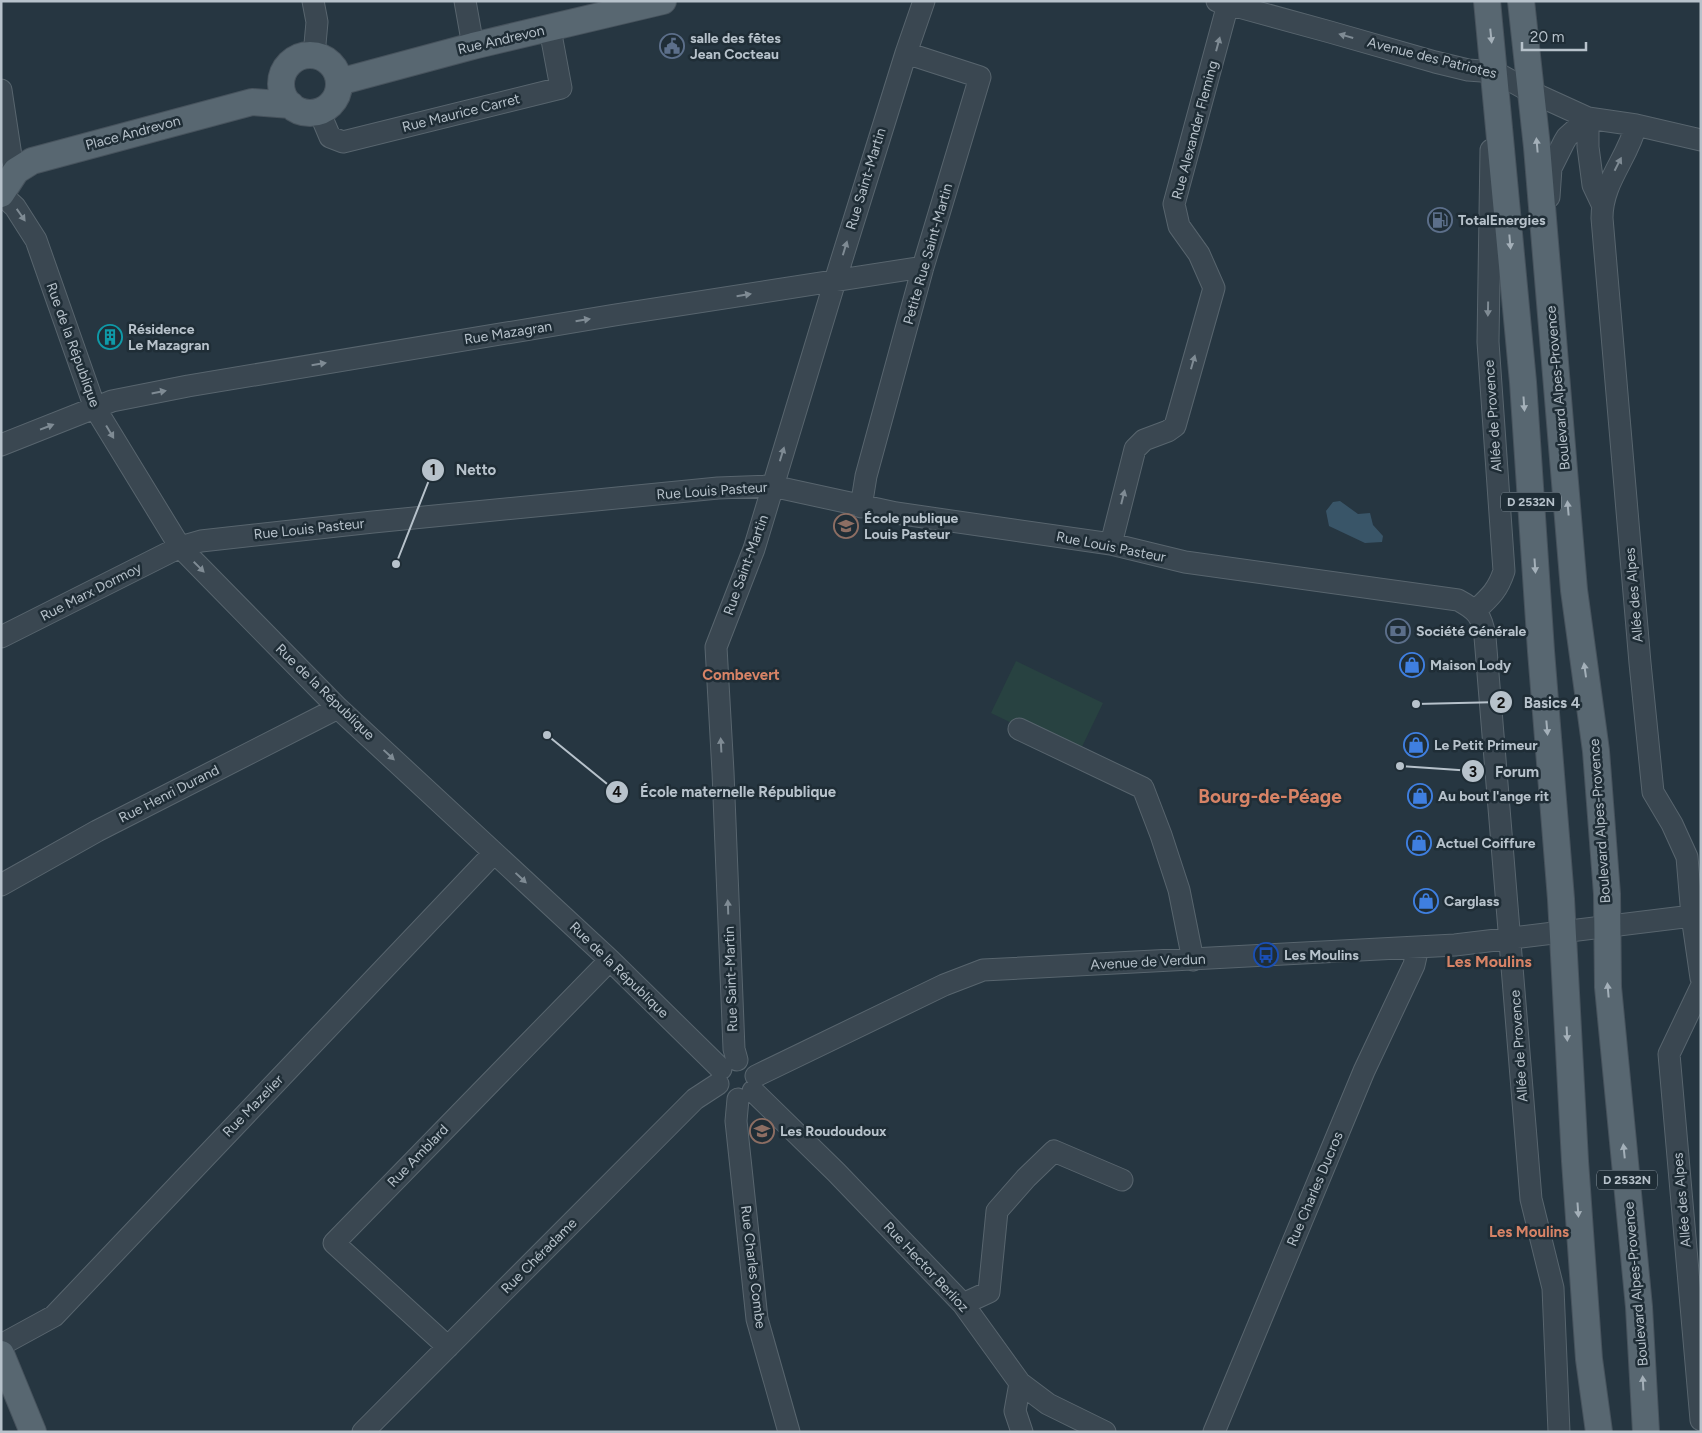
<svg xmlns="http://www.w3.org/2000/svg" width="1702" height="1433" viewBox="0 0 1702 1433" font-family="Figtree,sans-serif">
	<rect width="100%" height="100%" fill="#263641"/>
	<path fill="#284241" d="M1016,661L1103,703L1078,755L991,713Z"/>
	<path fill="#395568" d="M1340,501L1358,514L1370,513L1373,525L1383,536L1382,542L1365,543L1329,526L1326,511L1333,502Z"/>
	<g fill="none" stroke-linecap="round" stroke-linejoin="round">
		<defs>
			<path id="minor" d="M313,1L317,22L314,55
				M465,1L473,46
				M1217,1L1330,32L1435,62L1468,70L1495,72L1531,92L1588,118L1636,125L1701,140
				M1,90L11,156L16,171
				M319,111L330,137L343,142L561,88L550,29
				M1588,118V147L1593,185L1602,204
				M1636,125C1628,158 1602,182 1602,218L1640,663L1653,792L1672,824L1687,857L1692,916L1701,978
				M1,194L15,207L36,240L95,408L180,547L338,708L610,960L721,1069
				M1549,197L1551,168L1564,142L1567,137L1588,118
				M1,445L112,401L188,386L615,315L923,267
				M861,507L866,476L923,267L980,77L906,53
				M1111,544L1135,449L1144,440L1168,431L1175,426L1214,288L1199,254L1179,226L1174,204L1228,4
				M1475,611C1490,597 1498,590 1504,571L1488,342L1491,150
				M1,637L180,547L201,541L373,522L718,488L772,486L896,513L1111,544L1185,562L1458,600C1477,610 1482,616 1485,637L1531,1199L1553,1288L1559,1432
				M1019,729L1143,788L1161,835L1179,890L1193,960
				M1,885L97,831L338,708
				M1701,987L1669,1054L1701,1420
				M737,1060L734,1049L723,772L716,647L754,549L835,281L906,53L924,1
				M756,1076L944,985L983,970L1455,945L1692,916
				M753,1091L836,1172L963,1304L1020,1383L1048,1404L1105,1432
				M738,1099L736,1121L757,1319L789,1432
				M963,1304L989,1292L997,1211L1026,1178L1054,1151L1122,1180
				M1,1345L54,1316L494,853
				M448,1347L334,1243L610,960
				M1020,1383L1015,1411L1022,1432
				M363,1432L695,1099L718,1084
				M1214,1432L1364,1071L1414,965L1418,947"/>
			<path id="major" d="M1487,1L1523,382L1541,651L1561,899L1575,1161L1589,1359L1599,1432
				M1521,1L1537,147L1574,590L1596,751L1607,894L1608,987L1639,1307L1646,1432
				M281 84a29 29 0 1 1 58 0a29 29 0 1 1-58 0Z
				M339,82L473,46L663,1
				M1,194L16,171L32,161L252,102L291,105
				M1,1354L33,1432"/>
		</defs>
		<use href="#minor" stroke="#58656e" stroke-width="23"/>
		<use href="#major" stroke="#47535d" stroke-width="28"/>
		<use href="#minor" stroke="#3a4751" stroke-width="21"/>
		<use href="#major" stroke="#586771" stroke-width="26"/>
	</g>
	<defs><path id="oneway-solid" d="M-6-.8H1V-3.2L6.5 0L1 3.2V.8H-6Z" transform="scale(1.25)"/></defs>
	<g fill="#7f8b94">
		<use href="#oneway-solid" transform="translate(1346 36) rotate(-164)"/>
		<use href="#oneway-solid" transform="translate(1218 44) rotate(-75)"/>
		<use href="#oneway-solid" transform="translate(1618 164) rotate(-63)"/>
		<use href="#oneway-solid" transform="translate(21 215) rotate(55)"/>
		<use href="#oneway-solid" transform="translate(845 248) rotate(-73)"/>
		<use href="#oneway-solid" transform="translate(744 295) rotate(-9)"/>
		<use href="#oneway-solid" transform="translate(1488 309) rotate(91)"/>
		<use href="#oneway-solid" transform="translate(583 320) rotate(-9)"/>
		<use href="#oneway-solid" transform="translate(1193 362) rotate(-74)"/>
		<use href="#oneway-solid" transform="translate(319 364) rotate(-9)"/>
		<use href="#oneway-solid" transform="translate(159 392) rotate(-11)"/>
		<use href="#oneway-solid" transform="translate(47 427) rotate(-21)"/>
		<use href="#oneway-solid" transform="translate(110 432) rotate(59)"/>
		<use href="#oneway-solid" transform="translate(782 454) rotate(-73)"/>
		<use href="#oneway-solid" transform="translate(1123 497) rotate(-76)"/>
		<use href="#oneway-solid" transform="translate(199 567) rotate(45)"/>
		<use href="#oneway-solid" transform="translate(721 745) rotate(-93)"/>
		<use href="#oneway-solid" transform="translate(389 755) rotate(43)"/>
		<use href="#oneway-solid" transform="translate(521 878) rotate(43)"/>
		<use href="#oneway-solid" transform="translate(728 907) rotate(-92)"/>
	</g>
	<g fill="#a4b0b9">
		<use href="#oneway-solid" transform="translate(1491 36) rotate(84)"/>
		<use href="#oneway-solid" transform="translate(1537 145) rotate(-95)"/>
		<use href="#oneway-solid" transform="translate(1510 242) rotate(85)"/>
		<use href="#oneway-solid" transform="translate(1524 404) rotate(86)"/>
		<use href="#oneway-solid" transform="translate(1568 508) rotate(-95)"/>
		<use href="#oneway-solid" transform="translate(1535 566) rotate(86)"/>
		<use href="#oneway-solid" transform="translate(1585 670) rotate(-98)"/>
		<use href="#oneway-solid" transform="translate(1547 728) rotate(85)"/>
		<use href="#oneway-solid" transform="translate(1608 990) rotate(-95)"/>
		<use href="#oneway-solid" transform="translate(1567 1034) rotate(87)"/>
		<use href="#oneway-solid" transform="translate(1624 1151) rotate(-96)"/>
		<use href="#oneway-solid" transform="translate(1578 1210) rotate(86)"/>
		<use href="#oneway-solid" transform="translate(1643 1383) rotate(-93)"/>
	</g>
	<defs>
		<symbol id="civic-ring" viewBox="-11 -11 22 22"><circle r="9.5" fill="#1f2d36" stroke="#5c6f8a" stroke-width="1.5"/><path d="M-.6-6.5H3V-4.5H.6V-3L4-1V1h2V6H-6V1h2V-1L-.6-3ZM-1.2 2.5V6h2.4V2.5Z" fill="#5c6f8a"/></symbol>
		<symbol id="fuel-ring" viewBox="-11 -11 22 22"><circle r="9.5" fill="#1f2d36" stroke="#5c6f8a" stroke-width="1.5"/><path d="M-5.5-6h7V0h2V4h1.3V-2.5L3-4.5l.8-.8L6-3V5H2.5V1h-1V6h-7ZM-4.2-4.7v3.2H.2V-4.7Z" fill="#5c6f8a"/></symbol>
		<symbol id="building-ring" viewBox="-11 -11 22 22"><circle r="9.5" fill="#1f2d36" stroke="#0f9aa8" stroke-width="1.5"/><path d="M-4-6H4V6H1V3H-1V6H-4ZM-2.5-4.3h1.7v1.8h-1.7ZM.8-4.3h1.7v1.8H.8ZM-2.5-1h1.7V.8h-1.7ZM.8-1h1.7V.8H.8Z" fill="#0f9aa8"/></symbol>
		<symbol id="school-ring" viewBox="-11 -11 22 22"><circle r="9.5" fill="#1f2d36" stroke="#8d6e63" stroke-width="1.5"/><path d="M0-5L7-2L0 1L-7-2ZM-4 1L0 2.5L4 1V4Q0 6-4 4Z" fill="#8d6e63"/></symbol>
		<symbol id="bank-ring" viewBox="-11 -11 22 22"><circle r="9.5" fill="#1f2d36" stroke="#5c6f8a" stroke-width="1.5"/><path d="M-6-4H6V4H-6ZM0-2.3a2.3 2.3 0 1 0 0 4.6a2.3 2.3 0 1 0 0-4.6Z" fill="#5c6f8a"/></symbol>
		<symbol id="shop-ring" viewBox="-11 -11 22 22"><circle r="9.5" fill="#1f2d36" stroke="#3f7fe0" stroke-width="1.5"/><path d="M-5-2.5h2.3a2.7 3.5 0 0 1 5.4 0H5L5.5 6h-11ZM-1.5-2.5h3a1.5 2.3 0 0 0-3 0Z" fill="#3f7fe0"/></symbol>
		<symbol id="bus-ring" viewBox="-11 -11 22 22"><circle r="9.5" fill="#1f2d36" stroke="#1a4fb4" stroke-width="1.5"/><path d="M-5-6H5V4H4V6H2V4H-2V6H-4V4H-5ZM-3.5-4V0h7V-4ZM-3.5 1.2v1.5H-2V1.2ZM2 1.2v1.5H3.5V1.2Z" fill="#1a4fb4"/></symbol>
	</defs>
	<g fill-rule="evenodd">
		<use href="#civic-ring" x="658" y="32" width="28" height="28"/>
		<use href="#fuel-ring" x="1426" y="206" width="28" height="28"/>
		<use href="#building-ring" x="96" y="323" width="28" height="28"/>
		<use href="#school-ring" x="832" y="512" width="28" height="28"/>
		<use href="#bank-ring" x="1384" y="617" width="28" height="28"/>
		<use href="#shop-ring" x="1398" y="651" width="28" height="28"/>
		<use href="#shop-ring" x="1402" y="731" width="28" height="28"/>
		<use href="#shop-ring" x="1406" y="782" width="28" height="28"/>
		<use href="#shop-ring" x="1405" y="829" width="28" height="28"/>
		<use href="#shop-ring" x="1412" y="887" width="28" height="28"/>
		<use href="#bus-ring" x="1252" y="941" width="28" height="28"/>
		<use href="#school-ring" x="748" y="1117" width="28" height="28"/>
	</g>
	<g text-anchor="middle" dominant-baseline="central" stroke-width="5" stroke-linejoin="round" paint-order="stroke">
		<g fill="#1f2d36" stroke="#89959e" stroke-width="1">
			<rect x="1501" y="492.5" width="60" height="19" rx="4"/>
			<rect x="1597" y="1170.5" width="60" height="19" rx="4"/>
		</g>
		<g font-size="12" font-weight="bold" fill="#b7c2cb">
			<text x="1531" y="502">D 2532N</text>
			<text x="1627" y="1180">D 2532N</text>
		</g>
		<g font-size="14" font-weight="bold" fill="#b7c2cb" stroke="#1f2d36" text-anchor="start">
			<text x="690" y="38">salle des fêtes<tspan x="690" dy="16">Jean Cocteau</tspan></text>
			<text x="1458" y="220">TotalEnergies</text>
			<text x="128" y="329">Résidence<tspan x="128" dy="16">Le Mazagran</tspan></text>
			<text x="864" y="518">École publique<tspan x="864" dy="16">Louis Pasteur</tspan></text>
			<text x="1416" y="631">Société Générale</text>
			<text x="1430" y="665">Maison Lody</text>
			<text x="1434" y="745">Le Petit Primeur</text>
			<text x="1438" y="796">Au bout l'ange rit</text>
			<text x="1436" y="843">Actuel Coiffure</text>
			<text x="1444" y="901">Carglass</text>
			<text x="1284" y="955">Les Moulins</text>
			<text x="780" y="1131">Les Roudoudoux</text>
		</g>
		<g font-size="14" fill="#b7c2cb" stroke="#1f2d36">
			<text transform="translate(501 40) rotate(-13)">Rue Andrevon</text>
			<text transform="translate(1432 58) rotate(14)">Avenue des Patriotes</text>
			<text transform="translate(461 113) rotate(-14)">Rue Maurice Carret</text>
			<text transform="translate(1195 130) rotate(-75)">Rue Alexander Fleming</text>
			<text transform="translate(133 133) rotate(-15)">Place Andrevon</text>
			<text transform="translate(866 179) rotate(-73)">Rue Saint-Martin</text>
			<text transform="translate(928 254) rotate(-74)">Petite Rue Saint-Martin</text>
			<text transform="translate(508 333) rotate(-9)">Rue Mazagran</text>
			<text transform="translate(73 345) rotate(70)">Rue de la République</text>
			<text transform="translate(1558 388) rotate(-95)">Boulevard Alpes-Provence</text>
			<text transform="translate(1493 416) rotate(-94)">Allée de Provence</text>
			<text transform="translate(712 491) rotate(-4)">Rue Louis Pasteur</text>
			<text transform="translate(309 529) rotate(-6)">Rue Louis Pasteur</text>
			<text transform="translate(1111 547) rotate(11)">Rue Louis Pasteur</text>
			<text transform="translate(746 565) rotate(-70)">Rue Saint-Martin</text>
			<text transform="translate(91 592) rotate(-27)">Rue Marx Dormoy</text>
			<text transform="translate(1634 595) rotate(-95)">Allée des Alpes</text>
			<text transform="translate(325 692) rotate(44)">Rue de la République</text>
			<text transform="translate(169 794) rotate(-27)">Rue Henri Durand</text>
			<text transform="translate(1600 821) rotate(-94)">Boulevard Alpes-Provence</text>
			<text transform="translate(1148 962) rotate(-3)">Avenue de Verdun</text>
			<text transform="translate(619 970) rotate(44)">Rue de la République</text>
			<text transform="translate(731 979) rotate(-92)">Rue Saint-Martin</text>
			<text transform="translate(1519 1046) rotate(-94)">Allée de Provence</text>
			<text transform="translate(253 1106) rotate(-46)">Rue Mazelier</text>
			<text transform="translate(418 1156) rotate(-46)">Rue Amblard</text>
			<text transform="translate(1315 1189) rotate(-67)">Rue Charles Ducros</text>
			<text transform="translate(1682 1200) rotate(-95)">Allée des Alpes</text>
			<text transform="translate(539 1256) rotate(-45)">Rue Chéradame</text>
			<text transform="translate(753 1267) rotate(83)">Rue Charles Combe</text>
			<text transform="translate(926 1267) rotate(47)">Rue Hector Berlioz</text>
			<text transform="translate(1636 1284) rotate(-95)">Boulevard Alpes-Provence</text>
		</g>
		<g font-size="15" font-weight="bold" fill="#d78366" stroke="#1f2d36">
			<text x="741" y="675">Combevert</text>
			<text x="1529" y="1232">Les Moulins</text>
		</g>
		<g font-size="16" font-weight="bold" fill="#d78366" stroke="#1f2d36">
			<text x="1489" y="961">Les Moulins</text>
		</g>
		<g font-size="19" font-weight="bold" fill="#d78366" stroke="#1f2d36">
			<text x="1270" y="796">Bourg-de-Péage</text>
		</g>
	</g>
	<path fill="none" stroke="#b7c2cb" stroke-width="2" d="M396 564L433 470M1416 704L1501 702M1400 766L1473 771M547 735L617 792"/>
	<g fill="#b7c2cb" stroke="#1f2d36" stroke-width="2">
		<circle cx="396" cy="564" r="5"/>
		<circle cx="1416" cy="704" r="5"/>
		<circle cx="1400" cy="766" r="5"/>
		<circle cx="547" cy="735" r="5"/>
		<circle cx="433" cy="470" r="12"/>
		<circle cx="1501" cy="702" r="12"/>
		<circle cx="1473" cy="771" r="12"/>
		<circle cx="617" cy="792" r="12"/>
	</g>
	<g font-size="15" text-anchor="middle" font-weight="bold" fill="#111">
		<text x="433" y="475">1</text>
		<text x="1501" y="708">2</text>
		<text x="1473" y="777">3</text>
		<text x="617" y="797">4</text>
	</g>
	<g font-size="15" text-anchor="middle" font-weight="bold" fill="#b7c2cb" stroke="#1f2d36" stroke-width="5" stroke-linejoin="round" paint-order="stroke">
		<text x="476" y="475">Netto</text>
		<text x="1552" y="708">Basics 4</text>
		<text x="1517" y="777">Forum</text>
		<text x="738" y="797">École maternelle République</text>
	</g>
	<rect width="1702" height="1433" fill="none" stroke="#b7c2cb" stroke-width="5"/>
	<path d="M1522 42v8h64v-8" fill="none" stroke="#b7c2cb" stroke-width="2.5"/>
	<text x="1530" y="42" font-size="15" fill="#b7c2cb" stroke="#1f2d36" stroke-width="4" paint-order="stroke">20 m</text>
</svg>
